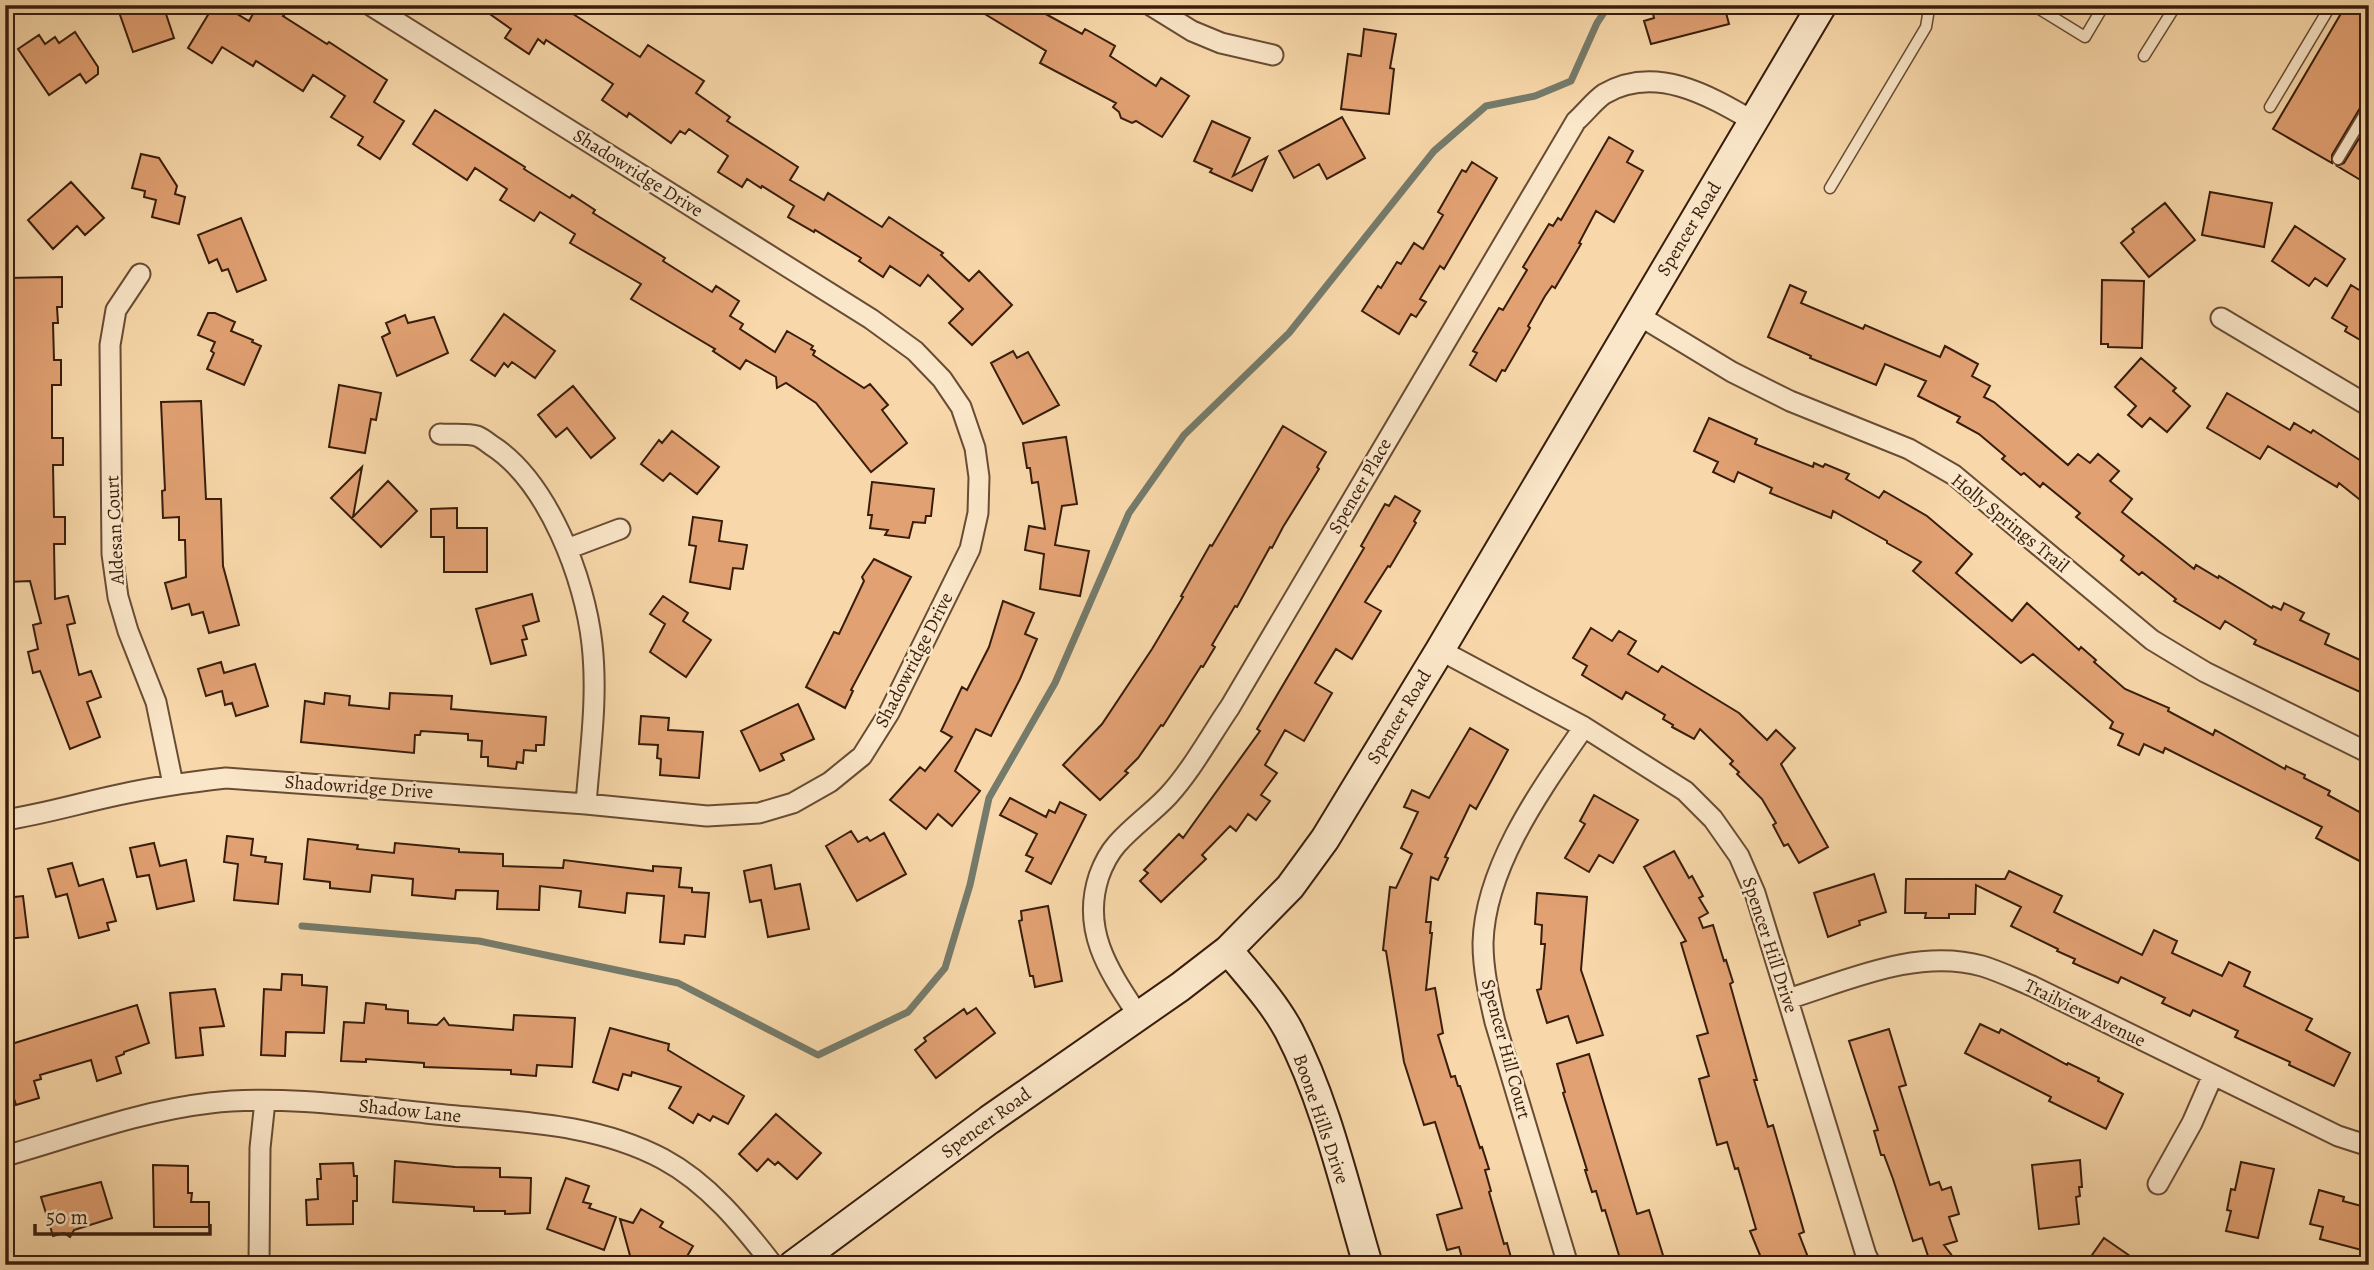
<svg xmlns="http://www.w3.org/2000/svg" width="2374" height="1270" viewBox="0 0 2374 1270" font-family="Alegreya,serif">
	<rect width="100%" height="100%" fill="#f8d8aa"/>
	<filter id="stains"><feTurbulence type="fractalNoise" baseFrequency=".00286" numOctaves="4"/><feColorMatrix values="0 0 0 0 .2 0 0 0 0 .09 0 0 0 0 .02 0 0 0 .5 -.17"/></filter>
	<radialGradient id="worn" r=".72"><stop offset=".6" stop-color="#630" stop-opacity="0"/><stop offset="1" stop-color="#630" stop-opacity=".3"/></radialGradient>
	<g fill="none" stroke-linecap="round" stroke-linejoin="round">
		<path stroke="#757b6b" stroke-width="7" d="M302,926L479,941L678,983L818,1055L908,1012L945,968L970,885L989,798L1055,683L1129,513L1184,435L1289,333L1434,151L1486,106L1535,96L1571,81L1597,23L1609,5"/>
	</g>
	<path fill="#e2a173" stroke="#381d0c" stroke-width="2" d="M137,5H163L174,38L133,52L119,12Z
		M214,5H222L249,21L258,5H271L285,14L283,16L327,44L329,42L387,80L374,102L404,121L380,159L358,145L363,137L331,117L345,96L313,75L303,91L256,61L253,66L222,47L212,63L188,48Z
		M477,5H559L640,57L648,45L704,81L696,93L730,117L727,121L798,167L790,180L824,200L828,193L882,227L889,217L943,253L941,255L969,281L979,271L1012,305L972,345L949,323L963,309L928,275L920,286L890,266L883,277L859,261L861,258L815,230L814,232L788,217L794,206L762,186L761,188L747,179L742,187L718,172L728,156L689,129L685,134L680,131L671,143L629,113L627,117L602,100L613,84L546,40L544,44L538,39L529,54L505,38L511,29Z
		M970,5H1046L1042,12L1082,34L1085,29L1115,46L1110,56L1156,86L1161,78L1189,96L1162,137L1136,121L1132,123L1121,118L1119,112L1113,107L1116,103L1040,63L1046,51Z
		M1651,5H1724L1729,24L1651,44L1644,21L1654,18Z
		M2346,5H2369V100L2363,103L2332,155V163L2273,129Z
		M1364,29L1396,34L1390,68L1394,69L1389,114L1341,109L1348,54L1361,56Z
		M75,32L98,67V74L86,83L80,74L49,95L18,49L39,35L45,44L55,37L59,43Z
		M435,110L525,167L524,169L570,198L572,195L595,210L593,213L665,258L663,261L712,292L716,286L739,301L730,316L743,324L740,329L775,352L787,331L813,346L811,349L815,351L813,355L864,388L870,384L888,405L882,410L907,443L871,472L816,403L786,383L777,388L776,377L746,360L740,369L713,351L715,349L631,299L641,284L570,243L575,234L540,212L534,221L500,200L507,189L475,168L467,180L413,144Z
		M1342,117L1365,158L1327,179L1319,164L1294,178L1279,151Z
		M1212,121L1250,138L1233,176L1267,157L1252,191L1210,172L1212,169L1194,161Z
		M2369,122V185L2337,166L2344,163Z
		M1609,137L1633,151L1627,162L1643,171L1614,222L1596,211L1579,243L1581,244L1555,288L1552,286L1545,296L1528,326L1530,328L1505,371L1502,370L1496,381L1470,365L1477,353L1473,351L1499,308L1503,310L1527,270L1523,267L1549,224L1553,226L1558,218L1561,220Z
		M141,154L159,158L177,186L175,194L185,197L179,224L152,217L156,200L144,197L145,191L132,188Z
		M1472,162L1497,178L1444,269L1440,266L1420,299L1426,302L1416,317L1411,314L1399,334L1362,311L1378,286L1381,288L1397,262L1401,264L1414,243L1423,249L1443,215L1438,212L1462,170L1466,172Z
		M71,182L104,218L85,235L77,226L53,249L28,220Z
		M2210,192L2272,203L2264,247L2202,235Z
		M2165,203L2195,240L2149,277L2121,243L2134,232L2132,229Z
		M241,218L266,280L237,292L228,269L222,271L217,259L209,263L198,235Z
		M2295,226L2345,259L2327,286L2315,278L2309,286L2272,261Z
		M62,277V307H57L58,323H53L54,360H61V385H52V438H63V465H53L54,517H65V544H54L55,599L68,596L75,623L67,625L79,675L91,671L101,697L87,702L100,737L70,749L40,671L33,673L28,652L38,649L33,625L41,623L30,581L8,582V549H10L9,462H5V438H12V388H5V361H10L9,298H5V278Z
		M2102,280L2144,281L2142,348L2108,347V344H2101Z
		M1790,285L1806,292L1801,303L1863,329L1865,325L1940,357L1945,346L1978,364L1972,376L1990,386L1984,397L1994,402L2068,465L2078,454L2090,463L2098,454L2119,471L2110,481L2132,499L2122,512L2194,569L2196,565L2218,578L2219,576L2272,608L2273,606L2281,610L2284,603L2304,613L2300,620L2329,634L2325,644L2369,664V696L2254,644L2256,640L2225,621L2220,629L2174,601L2176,599L2142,572L2139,575L2121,560L2124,556L2076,517L2080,513L2043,483L2040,487L2024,473L2021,475L2002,459L2005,456L1979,434L1957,422L1960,417L1918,396L1926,381L1885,364L1876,385L1810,358L1811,356L1768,337Z
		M2351,285L2369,296V345L2345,331L2347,327L2332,318Z
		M208,313H215L235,322L231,331L253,340L252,342L261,346L244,385L207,369L214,353L211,351L215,342L198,335Z
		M504,314L555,351L535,378L512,362L508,367L504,363L495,376L471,360Z
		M405,315L408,323L434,317L448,353L397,376L382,337L390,333L386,323Z
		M1013,351L1017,358L1028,352L1059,405L1023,424L991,363Z
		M2141,358L2176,388L2173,391L2190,406L2167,432L2150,418L2142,427L2128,415L2136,406L2115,387Z
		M339,385L381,393L376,420L371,419L365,453L329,447Z
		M573,386L615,438L591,458L567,428L556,437L538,415Z
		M2227,393L2290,430L2294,423L2311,433L2313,430L2369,466V507L2339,483L2337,487L2268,446L2260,459L2207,428Z
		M201,401L206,499H221L223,566L239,625L209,633L203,612L192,615L189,604L172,609L165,583L186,577L185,540H179V517L163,518L162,491L165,490L161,402Z
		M1709,418L1757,439L1755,444L1813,467L1814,463L1823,467L1825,464L1849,474L1846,479L1879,498L1884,491L1927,516L1972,554L1956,573L2012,621L2027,603L2079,650L2081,647L2096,660L2094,662L2125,689L2169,708L2168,711L2213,735L2215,730L2285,769L2286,766L2305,775L2304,778L2330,791L2328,795L2369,817V866L2316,838L2322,827L2165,748L2163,753L2144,744L2139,755L2118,745L2123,734L2110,728L2113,722L2033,654L2021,663L1913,571L1921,562L1887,543V541L1833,511L1831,518L1770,493L1772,488L1738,472L1734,482L1713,472L1718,462L1694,451Z
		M1283,426L1326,452L1317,467L1319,469L1283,527L1272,548L1270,547L1237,607L1235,606L1212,645L1215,647L1203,667L1201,666L1163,726L1161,725L1138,758L1125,771L1128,773L1100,800L1063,765L1102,724L1152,649L1183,597L1181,596L1210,545L1212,546Z
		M672,431L719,467L697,494L670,473L663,481L641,464L659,440L662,443Z
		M1066,437L1077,504L1062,506L1055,545L1089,551L1080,596L1040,589L1044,554L1025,550L1029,526L1045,529L1038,482L1032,483L1030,468H1027L1023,443Z
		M362,467L353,517L388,481L417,511L381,547L331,498Z
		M872,482L934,489L931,516H926L925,523L913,522L909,538L885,535L888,530L870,528L872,515H868Z
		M1395,496L1420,511L1414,521L1416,523L1390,567L1388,566L1365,602L1381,611L1352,659L1336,649L1315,683L1332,693L1304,741L1285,730L1265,765L1277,773L1261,795L1270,801L1256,820L1248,814L1236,831L1230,826L1202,855L1206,859L1161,902L1140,881L1148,873L1144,870L1179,834L1183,838L1260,731L1257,729L1364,548L1361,546L1385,504L1389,506Z
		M457,508V528H487V572H444V537H431V509Z
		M693,517L722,521L719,541L747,545L743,569L733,568L730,589L690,582L696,546L689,545Z
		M874,559L911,577L851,690L853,691L845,708L806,687L834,632L839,634L864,581L862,577Z
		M532,594L539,621L523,626L527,639L522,640L526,655L491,664L476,609Z
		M663,596L688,613L683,621L711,640L686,677L650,652L665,624L650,614Z
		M1003,601L1034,613L1025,634L1037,639L1020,679L991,736L976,729L955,771L980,791L952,826L938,814L926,829L890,800L920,767L925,771L952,737L941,731L962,687L967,690L989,647Z
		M1591,628L1612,641L1619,631L1636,641L1628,654L1658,672L1662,666L1739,713L1767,740L1776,730L1795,748L1781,764L1828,847L1799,863L1788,844L1784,846L1773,825L1776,823L1762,799L1737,774L1739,772L1730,764L1733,761L1700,729L1694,739L1672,727L1673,725L1663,719L1665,715L1626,692L1622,699L1582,675L1587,666L1573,658Z
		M221,662L224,673L255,664L268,706L236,716L232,703L225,705L222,691L206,696L198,669Z
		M325,693L350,696L349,705L389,709L390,693L452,696L451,709L546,717L544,745H536V751L524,750L523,763L517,762L516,769L488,766V757H481L482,741L468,740V734L421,731L420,735H415L414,753L301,742L305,701L324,704Z
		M798,704L814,739L781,754L784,760L760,771L741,731Z
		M641,716L669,718L668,730L703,732L699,778L660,775L661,759L657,758L658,745L639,744Z
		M1470,728L1508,750L1476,809L1470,805L1445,857L1448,858L1438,880L1431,877L1426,922H1431L1430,933H1432L1426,990L1435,988L1443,1033L1438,1035L1451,1077L1455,1076L1458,1086H1460L1480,1148L1482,1147L1489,1169L1485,1170L1491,1191L1489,1192L1504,1244L1507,1243L1513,1265H1464L1459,1247L1447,1250L1437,1215L1462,1208L1435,1122L1424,1125L1404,1062L1386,951L1383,950L1390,887L1396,888L1412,854L1401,848L1418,812L1404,807L1412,790L1429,798Z
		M1594,795L1638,820L1613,863L1599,855L1589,872L1565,858L1585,824L1580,821Z
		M1010,798L1046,817L1049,810L1055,813L1060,802L1086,815L1051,884L1026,871L1033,858L1026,855L1037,834L1000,815Z
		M851,831L858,842L867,837L870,841L884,833L906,874L857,901L826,846Z
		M227,836L253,839L251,855L266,857L265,862L282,864L278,904L234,900L238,864L224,862Z
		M308,839L358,845L357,849L394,853L395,843L459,849V852L503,854V866L563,868L564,860L653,871V866L681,868L679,887L692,888V892L709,893L705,937L685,935L684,944L660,942L664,896L627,893L625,913L579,907L581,891L540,886L539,910L497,909L498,891L456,890L455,899L412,895L413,879L372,875L370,892L330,888V882L304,879Z
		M154,843L160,866L186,860L194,901L157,909L149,875L137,877L130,848Z
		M1674,851L1689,878L1692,876L1703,896L1699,898L1708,913L1699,918L1703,928L1713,925L1724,961L1726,960L1733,982L1730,984L1757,1080H1754L1768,1127L1773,1125L1804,1232L1799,1234L1811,1265H1764L1750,1231L1756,1229L1738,1168L1735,1169L1727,1142L1717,1145L1699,1079L1709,1076L1697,1036L1708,1033L1681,943L1686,941L1644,867Z
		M72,863L79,886L103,879L116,921L107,923L109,930L79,938L67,894L56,897L48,869Z
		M771,865L775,889L800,884L809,929L768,937L761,900L750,902L744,871Z
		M2009,871L2062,896L2054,912L2142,955L2154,930L2177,941L2172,953L2222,976L2229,962L2250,972L2244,986L2312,1019L2306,1030L2350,1053L2334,1086L2289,1065L2290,1062L2235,1037L2238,1031L2193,1010L2190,1016L2162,1003L2165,998L2121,977L2118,983L2073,963L2075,959L2057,951L2058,949L2011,926L2021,907L1976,885L1975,914H1949V918H1925L1926,913H1905L1906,879H2005Z
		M1874,874L1886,912L1859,921L1860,925L1828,937L1814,893Z
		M1537,893L1587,897L1581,970L1603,1035L1577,1043L1568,1016L1547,1023L1537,990L1541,989L1545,944H1541L1542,925L1535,924Z
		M23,896L28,937L5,939V898Z
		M1048,906L1062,981L1035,987L1033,976H1030L1019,921L1022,920L1021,911Z
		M282,974L302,975V985L327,987L324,1033L286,1032L285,1056L261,1055L264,989L281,990Z
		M215,989L224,1026L200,1028L203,1055L176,1058L170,993Z
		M366,1003L386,1005V1009L408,1011V1023L437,1025L444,1018L449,1025L513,1030L514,1015L575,1018L572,1067L537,1065L536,1076L511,1074V1070L424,1067V1063L366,1059V1062L341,1061L344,1022L364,1023Z
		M137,1005L149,1043L124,1052V1054L116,1057L121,1073L97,1081L91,1060L40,1075L41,1079L34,1081L39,1098L16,1105L5,1070V1046Z
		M976,1008L995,1033L936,1078L915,1050L926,1041L924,1038L964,1009L967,1014Z
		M1980,1024L1999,1033L2001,1029L2067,1065L2068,1063L2099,1078L2098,1081L2123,1094L2106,1129L2049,1101L2051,1097L1965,1053Z
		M610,1028L669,1044L668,1050L744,1096L728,1124L713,1116L710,1121L698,1114L693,1123L669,1108L681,1087L632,1072L631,1076L623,1074L618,1090L593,1082Z
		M1889,1029L1906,1085L1899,1087L1930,1185L1939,1182L1942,1190L1951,1187L1959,1214L1949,1217L1957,1241L1944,1245L1959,1265H1931L1922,1238L1913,1241L1893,1179L1884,1155H1881L1874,1131L1878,1130L1849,1041Z
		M1589,1054L1637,1214L1649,1210L1666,1265H1622L1605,1210L1602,1211L1596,1191L1592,1192L1585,1170H1587L1563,1093L1565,1092L1557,1064Z
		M776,1114L821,1153L797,1179L778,1162L775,1165L768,1159L757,1171L739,1154Z
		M2080,1160L2082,1187H2079L2080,1196L2076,1197L2079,1224L2039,1229L2032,1165Z
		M395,1161L455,1167L500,1168V1177L531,1178L530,1213L505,1214V1211H474V1207L393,1202Z
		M2241,1162L2274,1169L2258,1238L2226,1231L2231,1211L2227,1210L2231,1189L2235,1190Z
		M353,1163L354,1176H357V1201H353V1224L307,1225L306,1200L318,1199L317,1179H321L320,1164Z
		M153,1165L188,1166V1193H192L191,1202H209V1227H154Z
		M566,1178L589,1186L583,1202L591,1204L589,1208L616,1217L604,1250L547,1229Z
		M101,1182L112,1218L74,1230L70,1237L64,1233L53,1236L41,1197Z
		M2319,1190L2344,1197L2343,1201L2369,1208V1252L2320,1239L2323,1227L2310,1224Z
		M641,1209L663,1222L660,1227L693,1246L682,1265H649L639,1260L632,1263L620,1219L633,1223Z
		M2104,1238L2143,1265H2085Z"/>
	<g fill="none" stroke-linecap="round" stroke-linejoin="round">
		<defs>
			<path id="lane" d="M2033,5L2085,37L2104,5
				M2144,56L2176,5
				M2270,107L2331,5
				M2338,159L2369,107
				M1830,188L1926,27L1929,9L1926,5"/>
			<path id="street" d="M1150,5L1192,31L1221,43L1273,55
				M140,274L116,310L110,345L112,554L118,597L128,631L156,702L173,784
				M1638,315L1732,372L1790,401L1909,449L1954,475L2152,640L2205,672L2369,753
				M2221,318L2369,406
				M440,434C451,435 467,433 477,436C482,438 487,442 491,445C548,481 585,579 592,644C598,698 590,751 586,804
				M567,549L620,529
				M1440,650L1584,727L1685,791L1713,819L1739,856L1755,893L1866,1255L1871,1265
				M5,820C44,814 80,803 118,795C154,787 190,782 226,778L586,804L707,816L759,813L793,803L830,782L862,756L889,713L970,549L978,513L979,477L975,448L961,407L942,379L915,351L871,319L370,5
				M1788,999C1849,980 1917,948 1982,966C1999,971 2015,979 2032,986L2338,1136L2369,1146
				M1138,1015C1109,971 1081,931 1099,876C1103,865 1109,853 1117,844C1133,826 1152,813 1168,796C1192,770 1210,736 1230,707L1576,121C1585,113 1594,101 1604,94C1655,64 1708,95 1753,121
				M5,1156C72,1137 140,1111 210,1103C276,1095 359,1106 426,1113C506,1122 590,1120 663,1159C708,1183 742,1225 773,1265
				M2158,1184L2192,1123L2213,1075
				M259,1265L260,1148L265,1101
				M1568,1265L1495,1022C1489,996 1483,970 1483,943C1485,866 1542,788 1584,727"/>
			<path id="secondary" d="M1228,950C1249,976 1273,1001 1289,1031C1326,1102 1345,1188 1368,1265
				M793,1265L989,1120L1180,987L1228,950L1290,887L1325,839L1440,650L1822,5"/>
		</defs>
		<use href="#lane" stroke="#684c34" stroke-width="13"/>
		<use href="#street" stroke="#684c34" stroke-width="23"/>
		<use href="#secondary" stroke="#381d0c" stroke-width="32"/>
		<use href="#lane" stroke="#fae6c8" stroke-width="10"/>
		<use href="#street" stroke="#fae6c8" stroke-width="19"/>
		<use href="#secondary" stroke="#fae6c8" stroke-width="28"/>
	</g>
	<g text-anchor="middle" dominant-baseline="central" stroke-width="5" stroke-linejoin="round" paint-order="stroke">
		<g font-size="19" fill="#381d0c" stroke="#fae6c8">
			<text transform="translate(638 173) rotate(32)">Shadowridge Drive</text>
			<text transform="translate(1689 229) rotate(-59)">Spencer Road</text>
			<text transform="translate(1360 486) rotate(-60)">Spencer Place</text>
			<text transform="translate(2010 523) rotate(39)">Holly Springs Trail</text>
			<text transform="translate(115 530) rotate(-93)">Aldesan Court</text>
			<text transform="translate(914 660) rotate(-63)">Shadowridge Drive</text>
			<text transform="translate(1399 717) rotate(-59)">Spencer Road</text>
			<text transform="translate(359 787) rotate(4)">Shadowridge Drive</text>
			<text transform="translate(1770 945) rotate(72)">Spencer Hill Drive</text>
			<text transform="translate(2085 1013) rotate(26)">Trailview Avenue</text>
			<text transform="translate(1506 1049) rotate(75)">Spencer Hill Court</text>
			<text transform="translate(410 1111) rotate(6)">Shadow Lane</text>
			<text transform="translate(1321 1119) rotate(71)">Boone Hills Drive</text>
			<text transform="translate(986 1123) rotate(-36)">Spencer Road</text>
		</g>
	</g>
	<rect width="2374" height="1270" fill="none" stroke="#f8d8aa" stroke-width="28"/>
	<rect x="7" y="7" width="2360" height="1256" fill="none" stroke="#381d0c" stroke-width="3.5"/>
	<rect x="14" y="14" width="2346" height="1242" fill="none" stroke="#381d0c" stroke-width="2"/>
	<path d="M35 1224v10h175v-10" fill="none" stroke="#381d0c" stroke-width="3.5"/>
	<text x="46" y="1224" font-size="21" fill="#381d0c" stroke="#fae6c8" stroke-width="5" paint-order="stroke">50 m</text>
	<rect width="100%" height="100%" filter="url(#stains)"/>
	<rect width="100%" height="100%" fill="url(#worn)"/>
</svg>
